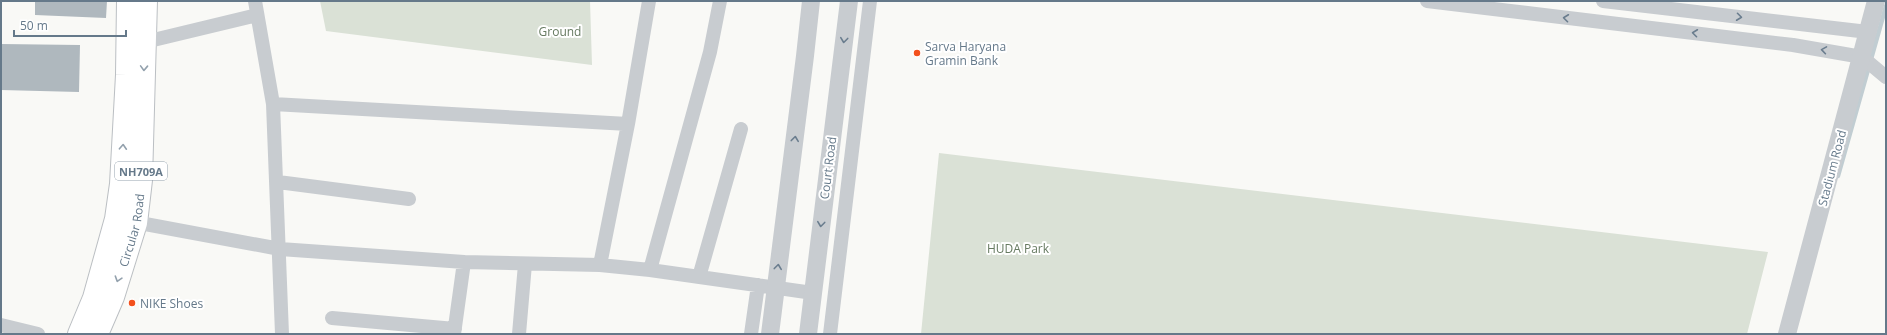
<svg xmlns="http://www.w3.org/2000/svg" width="1887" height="335" viewBox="0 0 1887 335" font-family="'Open Sans',sans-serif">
	<rect width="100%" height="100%" fill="#f9f9f6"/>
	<path fill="#dae1d6" d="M320,1H590L592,65L326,31Z
		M939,153L1768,252L1747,334H921Z"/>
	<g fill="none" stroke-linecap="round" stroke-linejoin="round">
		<path stroke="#c1cdd2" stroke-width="4.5" d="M1838,176L1886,6"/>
	</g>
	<path fill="#afb8be" d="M35,1H107L106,18L35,15Z
		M1,44L80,45L79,92L1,90Z"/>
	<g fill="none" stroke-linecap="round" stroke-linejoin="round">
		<defs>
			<g id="primary">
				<path d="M79,334L94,298L116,219L121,184L127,75L128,1"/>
				<path id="s1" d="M97,334L113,297L136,223L141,180L146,1"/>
			</g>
		</defs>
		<use href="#primary" stroke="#bbbfc3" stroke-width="24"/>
		<path stroke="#c8ccd0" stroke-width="14" d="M255,1L273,104L282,334
			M1427,1L1793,45L1862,57L1886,77
			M1603,1L1868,32
			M145,42L257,15
			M273,104L628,124
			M278,182L409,199
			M129,221L280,249L464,262L600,265L650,270L813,293
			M600,265L628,124L649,1
			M650,270L710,52L720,1
			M699,277L741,129
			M332,318L455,329
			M1,325L38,334
			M454,334L464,262
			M519,334L525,264
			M751,334L758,285
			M830,334L870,1"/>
		<path stroke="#c8ccd0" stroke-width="18" d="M770,334L805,56L811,1
			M808,334L849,1
			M1787,334L1876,1"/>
		<use href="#primary" stroke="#fff" stroke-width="22"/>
	</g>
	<defs><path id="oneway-chevron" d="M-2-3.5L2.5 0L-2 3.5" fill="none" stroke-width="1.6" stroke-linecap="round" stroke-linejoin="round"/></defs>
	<g stroke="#6a7d8e">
		<use href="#oneway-chevron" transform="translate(1739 17) rotate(7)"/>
		<use href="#oneway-chevron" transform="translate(1566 18) rotate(-173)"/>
		<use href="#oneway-chevron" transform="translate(1695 33) rotate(-173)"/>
		<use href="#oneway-chevron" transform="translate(844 40) rotate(97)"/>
		<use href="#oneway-chevron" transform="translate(1824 50) rotate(-171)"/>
		<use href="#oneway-chevron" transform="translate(795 139) rotate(-83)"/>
		<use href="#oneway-chevron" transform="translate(821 224) rotate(97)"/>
		<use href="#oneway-chevron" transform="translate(778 267) rotate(-83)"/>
	</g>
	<g stroke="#93a1ad">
		<use href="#oneway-chevron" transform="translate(144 68) rotate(92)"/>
		<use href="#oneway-chevron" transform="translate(123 147) rotate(-87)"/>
		<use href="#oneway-chevron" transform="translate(118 279) rotate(108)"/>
	</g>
	<g fill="#f3501c" stroke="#fff" stroke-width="1.5">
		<circle cx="917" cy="53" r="4"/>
		<circle cx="132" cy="303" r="4"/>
	</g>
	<g text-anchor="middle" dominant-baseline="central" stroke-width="4" stroke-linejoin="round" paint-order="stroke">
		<rect fill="#fff" stroke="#93a1ad" stroke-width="1" x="115" y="162" width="52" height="18" rx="3"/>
		<g font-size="11" font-weight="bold" fill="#65798a">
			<text x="141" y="171">NH709A</text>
		</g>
		<g font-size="12" fill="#667a61" stroke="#fff">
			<text x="560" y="31">Ground</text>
			<text x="1018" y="248">HUDA Park</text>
		</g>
		<g font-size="12" fill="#65798a" stroke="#fff" text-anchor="start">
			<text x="925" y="46">Sarva Haryana<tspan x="925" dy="14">Gramin Bank</tspan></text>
			<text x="140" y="303">NIKE Shoes</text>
		</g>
		<g font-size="12" fill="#65798a" stroke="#fff">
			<text transform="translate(828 168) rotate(-83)">Court Road</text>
			<text transform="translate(1832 168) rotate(-75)">Stadium Road</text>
			<text stroke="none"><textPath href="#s1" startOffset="110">Circular Road</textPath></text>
		</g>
	</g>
	<rect width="1887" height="335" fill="none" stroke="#65798a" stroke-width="4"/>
	<path d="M14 30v6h112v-6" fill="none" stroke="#65798a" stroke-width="2"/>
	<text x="20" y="30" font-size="12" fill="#65798a" stroke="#ffffff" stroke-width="3" paint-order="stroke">50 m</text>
</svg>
